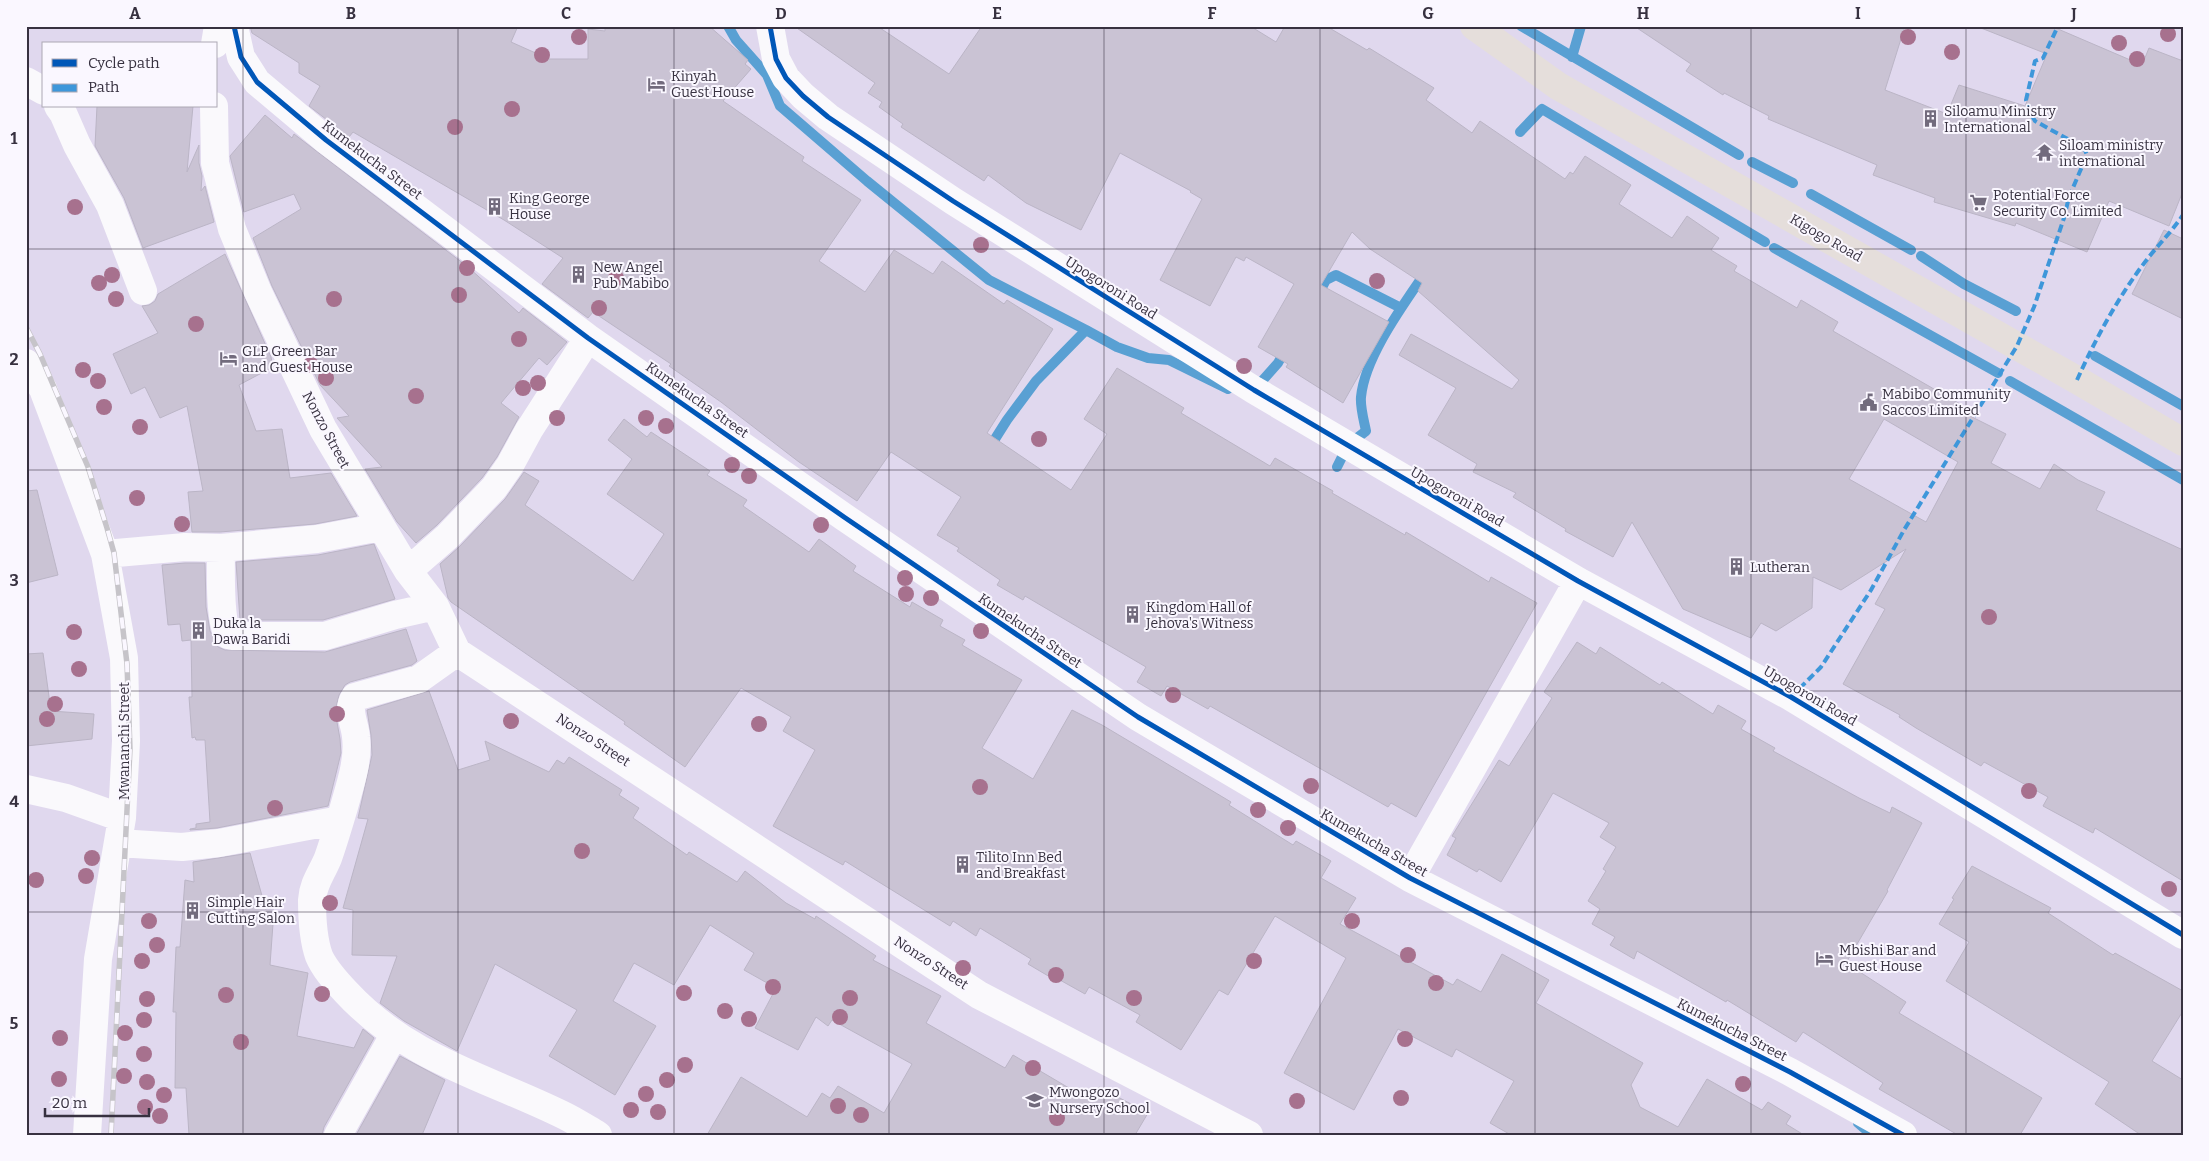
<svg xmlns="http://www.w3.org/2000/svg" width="2209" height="1161" viewBox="0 0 2209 1161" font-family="Bitter,serif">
	<rect width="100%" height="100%" fill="#e0d8ee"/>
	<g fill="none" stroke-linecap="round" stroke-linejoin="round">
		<path stroke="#59a0d3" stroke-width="10" d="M728,26L736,40L767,75L780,106L867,181L989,280L1086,330
			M1521,26L1739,155
			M1572,57L1581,26
			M1520,132L1542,109L1765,242
			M1752,162L1793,183
			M1811,194L1911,250
			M1774,248L1998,373
			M1921,256L1964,284L2016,311
			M1317,297L1326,280L1336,275L1401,308
			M2095,356L2183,406
			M2010,381L2183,480
			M1254,390L1278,363L1286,348
			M988,450L1007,420L1036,381L1086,330L1117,347L1148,358L1169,360L1228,389
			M1337,467L1348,445L1366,431C1364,421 1360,407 1361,397C1365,356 1404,304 1427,270
			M1858,1123L1872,1135"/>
	</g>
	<path fill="#cac3d4" stroke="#bbb5c6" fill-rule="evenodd" d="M250,26H518L511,42L549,59H588V29L605,31V26H709L748,60L745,64L751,69L723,101L804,157L802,161L861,200L819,261L865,292L894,250L933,274L942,261L1004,304L1007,300L1053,329L987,433L1071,490L1107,434L1084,419L1117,368L1184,408L1181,413L1270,466L1275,458L1333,491L1332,493L1405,535L1406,532L1489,582L1491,577L1537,603L1416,817L1391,803L1388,807L1210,706L1208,709L1167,686L1161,696L1137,682L1146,667L1025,596L1023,600L997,585L1000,580L957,551L959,548L937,535L961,497L891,452L857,501L799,462L721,402L669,366L671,364L593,312L588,318L542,284L563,258L504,220L353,132L349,137L309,106L320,86L299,73V63L252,33Z
		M794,26H877L949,74L982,26H1250L1276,42L1285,26H1326L1367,50L1369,48L1434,88L1426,100L1472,133L1480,121L1565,179L1570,172L1573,174L1585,156L1631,185L1619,204L1672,238L1687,216L1719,238L1711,250L1737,266L1734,271L1797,308L1801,300L1838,322L1833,331L1967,408L1964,413L2006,434L1991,463L2040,489L2054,464L2078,480L2105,492L2096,510L2183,550V881L2095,828L2093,833L2043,806L2048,797L1984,762L1981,766L1916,728L1899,717L1900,715L1843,684L1885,609L1875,604L1906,549L1841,590L1813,577L1812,608L1776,631L1761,623L1751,638L1683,609L1632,522L1613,557L1565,531L1566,529L1513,497L1516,493L1473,472L1477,464L1428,435L1456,388L1399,355L1411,334L1512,389L1519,380L1418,291L1422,283L1370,249L1352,232L1321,285L1389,322L1343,403L1286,367L1288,364L1258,347L1294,284L1246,257L1244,261L1236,257L1210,306L1160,280L1202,199L1190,192L1191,191L1120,153L1081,230L1026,203L988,175L984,181L901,127L903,124L879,107L882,102L868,93L875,83ZM1884,419L1958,462L1926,522L1849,479Z
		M1634,26H1905L1885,90L1947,114L1959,85L2025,106L2047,54L1981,28V26H2051L2142,65L2149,48L2183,61V191L2169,226L2109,201L2087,252L2016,223L2015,226L1934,202L1935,198L1873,175L1877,165L1768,119L1769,116L1724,93L1723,95L1686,71L1691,64Z
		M97,106H193L187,172L199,145V163L202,176L201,191L205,186L214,222L143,248L124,198L95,146Z
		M265,115L292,138L294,134L468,267L519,313L523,308L567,342L547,365L539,358L501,403L519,417L497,457L482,478L437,525L416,543L397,522L365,469L382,467L337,418L349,416L320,385L272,286L253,238L301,209L294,194L244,212L230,156Z
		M2164,230L2183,239V319L2132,294Z
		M225,254L271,357L273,367L239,385L256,431L282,429L290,478L331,473L357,516L315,524L220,532H192L188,492L203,491L187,406L160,418L145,387L131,394L113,354L158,333L142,306L149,305L155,301L158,294Z
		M624,419L647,437L651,432L710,471L707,475L747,500L743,506L809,552L819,539L856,566L853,571L910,607L912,602L943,620L940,626L965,640L962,645L1022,680L982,748L1033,779L1072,710L1102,725L1231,802L1229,805L1293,845L1296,841L1331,861L1321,878L1356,898L1340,924L1453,985L1457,979L1481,992L1502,954L1549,980L1536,1003L1643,1063L1631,1085L1640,1107L1678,1127L1707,1079L1762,1110L1768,1102L1791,1116L1786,1124L1804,1135H1511L1490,1123L1514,1081L1456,1049L1452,1057L1398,1029L1354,1110L1284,1073L1346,958L1275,916L1228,995L1219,990L1181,1050L1136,1022L1140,1015L1089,987L1085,994L1051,975L1050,977L1028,964L1031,959L980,928L976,936L953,921L950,926L845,861L843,865L773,826L815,750L783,731L791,717L741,688L685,767L624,724L625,722L451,602L448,598L440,564L459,547L505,499L524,472L539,481L525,505L633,581L664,534L607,494L632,459L608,440Z
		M37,490L58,575L26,583V491Z
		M374,544L395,599L323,620H240L236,562L318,555Z
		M185,563H205L206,607L210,631L218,647L225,650L325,652L406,629L417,661L412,665L350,682L345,685L339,695L335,711L340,739L341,753L328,806L217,828L190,830V829L196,828V824L210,822L205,740H196L195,737L192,738L189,697H192L191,640L182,641L180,624L168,625L162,565Z
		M1577,642L1596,654L1600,647L1660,685L1662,682L1713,714L1718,705L1746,721L1741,729L1775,748L1773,751L1859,798L1890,813L1892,807L1922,823L1887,890L1888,891L1846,963L1906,1002L1899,1013L2042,1098L2020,1135H1958L1879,1089L1883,1083L1803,1032L1796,1042L1727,1000L1726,1002L1637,951L1634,959L1610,945L1615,937L1592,924L1600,909L1588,901L1606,871L1603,869L1616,847L1600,837L1609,823L1553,793L1501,882L1479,869L1477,872L1447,855L1456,838L1452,836L1499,760L1509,766L1552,698L1544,692Z
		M43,653L51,711L94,714L92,739L26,746V654Z
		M429,691L458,770L490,760L485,741L549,772L557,760L564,764L569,757L622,790L619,795L639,808L633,818L687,855L689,852L737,882L745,871L786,903L815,919L816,916L876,956L873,960L941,996L926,1023L1005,1068L1013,1055L1091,1101L1099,1087L1148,1113L1135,1135H707L741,1077L807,1117L822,1093L830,1098L838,1086L884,1113L912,1064L832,1020L828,1026L816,1017L798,1050L755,1028L776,988L744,970L754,953L710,925L674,985L634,963L613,1001L656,1026L615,1095L549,1056L577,1010L495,964L457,1051L404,1021L380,1003L397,956L352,955L353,910L343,908L368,819L358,818L372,755L371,735L367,710Z
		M250,853L266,910H274L270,965L308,973L297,1036L354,1048L363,1029L374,1038L324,1127L322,1135H189L186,1088H175L176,1012H173L176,947H180L185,880L194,882L193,862Z
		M1972,866L2051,908L2048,913L2113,955L2115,953L2183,991V1011L2152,1061L2183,1080V1135H2141L2095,1104L2109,1082L1946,981L1969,942L1939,924L1954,899L1952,898Z
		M400,1056L445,1080L422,1135H356Z"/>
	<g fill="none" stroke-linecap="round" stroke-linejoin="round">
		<path stroke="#faf9fc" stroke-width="28" d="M234,26L241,57L257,82L326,140L588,338L844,517L1138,717L1410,878L1790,1072L1903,1135
			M770,26L776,59L786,78L803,96L828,117L953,201L1254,390L1578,581L1791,697L2183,935
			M215,44L218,26
			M26,81L44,91
			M58,106L63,113L77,145L110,205L143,291
			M214,106L215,163L232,229L258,292L323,429L408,571L435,606L457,652L979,995L1249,1135
			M26,363L43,389L105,554L124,658L126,741L122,818L98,959L87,1135
			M221,548C221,568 219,619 228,635L233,636H325L395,615L435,606
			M105,554L185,547L221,548L317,539L381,527
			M408,571L448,536L494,488L510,465L529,430L588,338
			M457,652L419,679L355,697C346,710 355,723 356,737C359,760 350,785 344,807C339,824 334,841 328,858C322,873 313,883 312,900C312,918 313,939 319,956C325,970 336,981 346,992C408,1059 483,1076 561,1114C574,1120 586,1128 598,1135
			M26,789L66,798L122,818
			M118,843L182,847L219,843L340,820
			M1410,878L1578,581
			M338,1135L394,1035"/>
		<path stroke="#e5dedb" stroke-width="28" d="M1474,26L1558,86L2077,380L2183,442"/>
		<defs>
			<path id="rail" d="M26,327L40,354L88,467L107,528L114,553L127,664L130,749L111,1135"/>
		</defs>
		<use href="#rail" stroke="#c6c4c9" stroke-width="5.5"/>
		<use href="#rail" stroke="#faf7ff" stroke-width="4" stroke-dasharray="11" stroke-linecap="butt"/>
		<path stroke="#3e97da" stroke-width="4" stroke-dasharray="8 4" stroke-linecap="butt" d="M2077,380C2095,340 2116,301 2142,266C2155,248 2170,234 2183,215
			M1791,697L1821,667L1871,590L1904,530L2017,346L2034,307L2064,218L2069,197L2087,155L2084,148L2035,121L2031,114L2026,100L2035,61L2043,58L2058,26"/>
		<defs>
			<path id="cycleway" d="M234,26L241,57L257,82L326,140L588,338L844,517L1138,717L1410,878L1790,1072L1903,1135
				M770,26L776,59L786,78L803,96L828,117L953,201L1254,390L1578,581L1791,697L2183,935"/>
		</defs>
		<use href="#cycleway" stroke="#faf7ff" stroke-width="8"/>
		<use href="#cycleway" stroke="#0057b8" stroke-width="5"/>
	</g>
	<g fill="#a7718e">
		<circle cx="2168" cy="34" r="8"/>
		<circle cx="579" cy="37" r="8"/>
		<circle cx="1908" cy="37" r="8"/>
		<circle cx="2119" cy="43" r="8"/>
		<circle cx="1952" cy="52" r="8"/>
		<circle cx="542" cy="55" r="8"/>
		<circle cx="2137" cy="59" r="8"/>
		<circle cx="512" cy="109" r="8"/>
		<circle cx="455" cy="127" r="8"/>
		<circle cx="75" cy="207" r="8"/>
		<circle cx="981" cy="245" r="8"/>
		<circle cx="467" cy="268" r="8"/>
		<circle cx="112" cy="275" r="8"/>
		<circle cx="616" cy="278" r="8"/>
		<circle cx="1377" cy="281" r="8"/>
		<circle cx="99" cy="283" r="8"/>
		<circle cx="459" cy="295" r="8"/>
		<circle cx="116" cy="299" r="8"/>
		<circle cx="334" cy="299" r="8"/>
		<circle cx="599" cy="308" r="8"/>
		<circle cx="196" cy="324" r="8"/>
		<circle cx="519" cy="339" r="8"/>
		<circle cx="311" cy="365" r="8"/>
		<circle cx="1244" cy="366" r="8"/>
		<circle cx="83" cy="370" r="8"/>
		<circle cx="326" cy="378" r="8"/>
		<circle cx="98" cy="381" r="8"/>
		<circle cx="538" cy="383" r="8"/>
		<circle cx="523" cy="388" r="8"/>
		<circle cx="416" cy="396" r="8"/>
		<circle cx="104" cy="407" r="8"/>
		<circle cx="557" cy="418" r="8"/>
		<circle cx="646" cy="418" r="8"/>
		<circle cx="666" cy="426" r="8"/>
		<circle cx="140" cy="427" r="8"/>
		<circle cx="1039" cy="439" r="8"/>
		<circle cx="732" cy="465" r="8"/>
		<circle cx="749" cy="476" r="8"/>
		<circle cx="137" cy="498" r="8"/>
		<circle cx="182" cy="524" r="8"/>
		<circle cx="821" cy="525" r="8"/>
		<circle cx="905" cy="578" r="8"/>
		<circle cx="906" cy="594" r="8"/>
		<circle cx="931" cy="598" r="8"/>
		<circle cx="1989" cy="617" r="8"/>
		<circle cx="981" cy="631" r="8"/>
		<circle cx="74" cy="632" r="8"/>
		<circle cx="79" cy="669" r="8"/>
		<circle cx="1173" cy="695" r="8"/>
		<circle cx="55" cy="704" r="8"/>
		<circle cx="337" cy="714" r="8"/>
		<circle cx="47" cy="719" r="8"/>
		<circle cx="511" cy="721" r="8"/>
		<circle cx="759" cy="724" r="8"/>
		<circle cx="1311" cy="786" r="8"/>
		<circle cx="980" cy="787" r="8"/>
		<circle cx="2029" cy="791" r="8"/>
		<circle cx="275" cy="808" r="8"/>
		<circle cx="1258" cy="810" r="8"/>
		<circle cx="1288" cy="828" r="8"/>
		<circle cx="582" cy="851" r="8"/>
		<circle cx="92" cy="858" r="8"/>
		<circle cx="86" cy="876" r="8"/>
		<circle cx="36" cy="880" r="8"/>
		<circle cx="2169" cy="889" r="8"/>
		<circle cx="330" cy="903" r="8"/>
		<circle cx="149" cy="921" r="8"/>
		<circle cx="1352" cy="921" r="8"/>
		<circle cx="157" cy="945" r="8"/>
		<circle cx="1408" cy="955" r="8"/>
		<circle cx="142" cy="961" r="8"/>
		<circle cx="1254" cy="961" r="8"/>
		<circle cx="963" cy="968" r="8"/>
		<circle cx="1056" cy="975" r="8"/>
		<circle cx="1436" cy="983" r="8"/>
		<circle cx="773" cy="987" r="8"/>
		<circle cx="684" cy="993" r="8"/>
		<circle cx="322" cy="994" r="8"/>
		<circle cx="226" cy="995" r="8"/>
		<circle cx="850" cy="998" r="8"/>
		<circle cx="1134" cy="998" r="8"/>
		<circle cx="147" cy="999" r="8"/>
		<circle cx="725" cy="1011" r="8"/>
		<circle cx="840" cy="1017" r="8"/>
		<circle cx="749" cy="1019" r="8"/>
		<circle cx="144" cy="1020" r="8"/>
		<circle cx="125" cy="1033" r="8"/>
		<circle cx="60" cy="1038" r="8"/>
		<circle cx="1405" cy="1039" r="8"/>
		<circle cx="241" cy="1042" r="8"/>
		<circle cx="144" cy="1054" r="8"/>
		<circle cx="685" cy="1065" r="8"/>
		<circle cx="1033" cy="1068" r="8"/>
		<circle cx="124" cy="1076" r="8"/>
		<circle cx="59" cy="1079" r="8"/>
		<circle cx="667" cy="1080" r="8"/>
		<circle cx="147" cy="1082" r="8"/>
		<circle cx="1743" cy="1084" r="8"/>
		<circle cx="646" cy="1094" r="8"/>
		<circle cx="164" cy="1095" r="8"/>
		<circle cx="1401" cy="1098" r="8"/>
		<circle cx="1297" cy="1101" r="8"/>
		<circle cx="838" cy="1106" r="8"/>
		<circle cx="145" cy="1107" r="8"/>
		<circle cx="631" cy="1110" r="8"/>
		<circle cx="658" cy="1112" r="8"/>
		<circle cx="861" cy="1115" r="8"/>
		<circle cx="160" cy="1116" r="8"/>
		<circle cx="1057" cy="1118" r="8"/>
	</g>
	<path fill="none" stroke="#373140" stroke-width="1" stroke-opacity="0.55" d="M243,26V1135M458,26V1135M674,26V1135M889,26V1135M1104,26V1135M1320,26V1135M1535,26V1135M1751,26V1135M1966,26V1135M26,249H2183M26,470H2183M26,691H2183M26,912H2183"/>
	<defs>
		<symbol id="hotel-bare" viewBox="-9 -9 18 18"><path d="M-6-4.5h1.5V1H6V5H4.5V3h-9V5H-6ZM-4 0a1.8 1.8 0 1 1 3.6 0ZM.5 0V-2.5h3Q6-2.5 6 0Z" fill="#726b7d" stroke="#faf7ff" stroke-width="2.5" paint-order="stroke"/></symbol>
		<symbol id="building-bare" viewBox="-9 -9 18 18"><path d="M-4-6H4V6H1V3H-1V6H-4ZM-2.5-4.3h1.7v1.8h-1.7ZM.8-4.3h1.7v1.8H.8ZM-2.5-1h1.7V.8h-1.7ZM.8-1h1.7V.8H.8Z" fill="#726b7d" stroke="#faf7ff" stroke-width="2.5" paint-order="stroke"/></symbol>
		<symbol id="temple-bare" viewBox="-9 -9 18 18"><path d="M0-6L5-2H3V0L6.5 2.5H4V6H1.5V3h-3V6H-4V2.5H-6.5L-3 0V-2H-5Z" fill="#726b7d" stroke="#faf7ff" stroke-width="2.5" paint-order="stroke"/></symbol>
		<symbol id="supermarket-bare" viewBox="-9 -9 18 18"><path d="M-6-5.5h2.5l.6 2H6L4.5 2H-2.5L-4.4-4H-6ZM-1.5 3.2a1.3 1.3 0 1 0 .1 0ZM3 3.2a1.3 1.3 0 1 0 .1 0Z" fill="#726b7d" stroke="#faf7ff" stroke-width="2.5" paint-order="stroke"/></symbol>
		<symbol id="civic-bare" viewBox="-9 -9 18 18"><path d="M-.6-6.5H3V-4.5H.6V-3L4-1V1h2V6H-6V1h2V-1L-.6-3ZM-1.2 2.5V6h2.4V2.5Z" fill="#726b7d" stroke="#faf7ff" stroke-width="2.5" paint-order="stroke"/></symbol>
		<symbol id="school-bare" viewBox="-9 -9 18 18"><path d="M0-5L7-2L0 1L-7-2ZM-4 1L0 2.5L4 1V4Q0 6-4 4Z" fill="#726b7d" stroke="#faf7ff" stroke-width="2.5" paint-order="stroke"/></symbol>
	</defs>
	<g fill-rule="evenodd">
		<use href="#hotel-bare" x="644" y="72" width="25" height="25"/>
		<use href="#building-bare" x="1918" y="106" width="25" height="25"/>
		<use href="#temple-bare" x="2032" y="140" width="25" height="25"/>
		<use href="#supermarket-bare" x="1966" y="190" width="25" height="25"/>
		<use href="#building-bare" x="482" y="194" width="25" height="25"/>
		<use href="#building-bare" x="566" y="262" width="25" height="25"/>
		<use href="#hotel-bare" x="216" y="346" width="25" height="25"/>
		<use href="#civic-bare" x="1856" y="390" width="25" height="25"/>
		<use href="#building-bare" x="1724" y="554" width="25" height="25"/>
		<use href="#building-bare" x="1120" y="602" width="25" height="25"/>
		<use href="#building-bare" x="186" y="618" width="25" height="25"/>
		<use href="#building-bare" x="950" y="852" width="25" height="25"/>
		<use href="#building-bare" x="180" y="898" width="25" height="25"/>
		<use href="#hotel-bare" x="1812" y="946" width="25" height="25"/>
		<use href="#school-bare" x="1022" y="1088" width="25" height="25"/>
	</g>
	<g text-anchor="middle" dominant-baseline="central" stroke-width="4" stroke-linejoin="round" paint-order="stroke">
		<g font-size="14" fill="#373140" stroke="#faf7ff" text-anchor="start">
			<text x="671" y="76">Kinyah<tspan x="671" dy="16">Guest House</tspan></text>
			<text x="1944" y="111">Siloamu Ministry<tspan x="1944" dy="16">International</tspan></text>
			<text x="2059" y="145">Siloam ministry<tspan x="2059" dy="16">international</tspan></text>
			<text x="1993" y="195">Potential Force<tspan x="1993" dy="16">Security Co. Limited</tspan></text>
			<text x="509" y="198">King George<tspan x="509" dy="16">House</tspan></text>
			<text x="593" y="267">New Angel<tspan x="593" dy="16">Pub Mabibo</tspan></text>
			<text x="242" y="351">GLP Green Bar<tspan x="242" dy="16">and Guest House</tspan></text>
			<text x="1882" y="394">Mabibo Community<tspan x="1882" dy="16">Saccos Limited</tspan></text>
			<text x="1750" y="567">Lutheran</text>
			<text x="1146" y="607">Kingdom Hall of<tspan x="1146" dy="16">Jehova's Witness</tspan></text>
			<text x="213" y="623">Duka la<tspan x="213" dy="16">Dawa Baridi</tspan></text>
			<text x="976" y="857">Tilito Inn Bed<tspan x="976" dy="16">and Breakfast</tspan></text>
			<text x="207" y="902">Simple Hair<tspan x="207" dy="16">Cutting Salon</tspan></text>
			<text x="1839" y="950">Mbishi Bar and<tspan x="1839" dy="16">Guest House</tspan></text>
			<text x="1049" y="1092">Mwongozo<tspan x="1049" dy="16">Nursery School</tspan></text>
		</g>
		<g font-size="14" fill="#373140" stroke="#faf7ff">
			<text transform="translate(372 160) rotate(37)">Kumekucha Street</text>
			<text transform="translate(1826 238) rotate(30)">Kigogo Road</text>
			<text transform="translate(1111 288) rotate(32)">Upogoroni Road</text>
			<text transform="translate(697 400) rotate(35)">Kumekucha Street</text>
			<text transform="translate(326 430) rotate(62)">Nonzo Street</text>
			<text transform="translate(1457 497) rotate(30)">Upogoroni Road</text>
			<text transform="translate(1030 631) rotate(34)">Kumekucha Street</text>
			<text transform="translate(1810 696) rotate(30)">Upogoroni Road</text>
			<text transform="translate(593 740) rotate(33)">Nonzo Street</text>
			<text transform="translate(124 741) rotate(-90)">Mwananchi Street</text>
			<text transform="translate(1374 843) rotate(30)">Kumekucha Street</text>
			<text transform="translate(931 963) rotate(33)">Nonzo Street</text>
			<text transform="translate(1732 1030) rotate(27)">Kumekucha Street</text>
		</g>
	</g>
	<rect width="2209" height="1161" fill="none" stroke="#faf7ff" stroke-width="55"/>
	<rect x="42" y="42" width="175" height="65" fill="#faf7ff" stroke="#aca8b3"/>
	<rect x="52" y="59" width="25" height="8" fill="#0057b8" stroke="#aca8b3"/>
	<text x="88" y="68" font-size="15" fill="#373140">Cycle path</text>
	<rect x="52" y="84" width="25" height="8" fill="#3e97da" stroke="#aca8b3"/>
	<text x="88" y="92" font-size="15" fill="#373140">Path</text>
	<path d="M45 1108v8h104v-8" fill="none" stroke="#373140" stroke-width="2.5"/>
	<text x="52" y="1108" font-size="15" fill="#373140" stroke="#faf7ff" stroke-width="4" paint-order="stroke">20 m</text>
	<rect x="28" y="28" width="2154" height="1106" fill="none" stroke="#373140" stroke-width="2"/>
	<g font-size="16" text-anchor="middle" font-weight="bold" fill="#373140">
		<text x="135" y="19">A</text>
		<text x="351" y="19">B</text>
		<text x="566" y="19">C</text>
		<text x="781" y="19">D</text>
		<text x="997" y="19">E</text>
		<text x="1212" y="19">F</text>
		<text x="1428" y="19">G</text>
		<text x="1643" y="19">H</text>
		<text x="1858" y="19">I</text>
		<text x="2074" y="19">J</text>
		<text x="14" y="144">1</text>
		<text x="14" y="365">2</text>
		<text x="14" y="586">3</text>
		<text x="14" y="807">4</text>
		<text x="14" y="1029">5</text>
	</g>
</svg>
